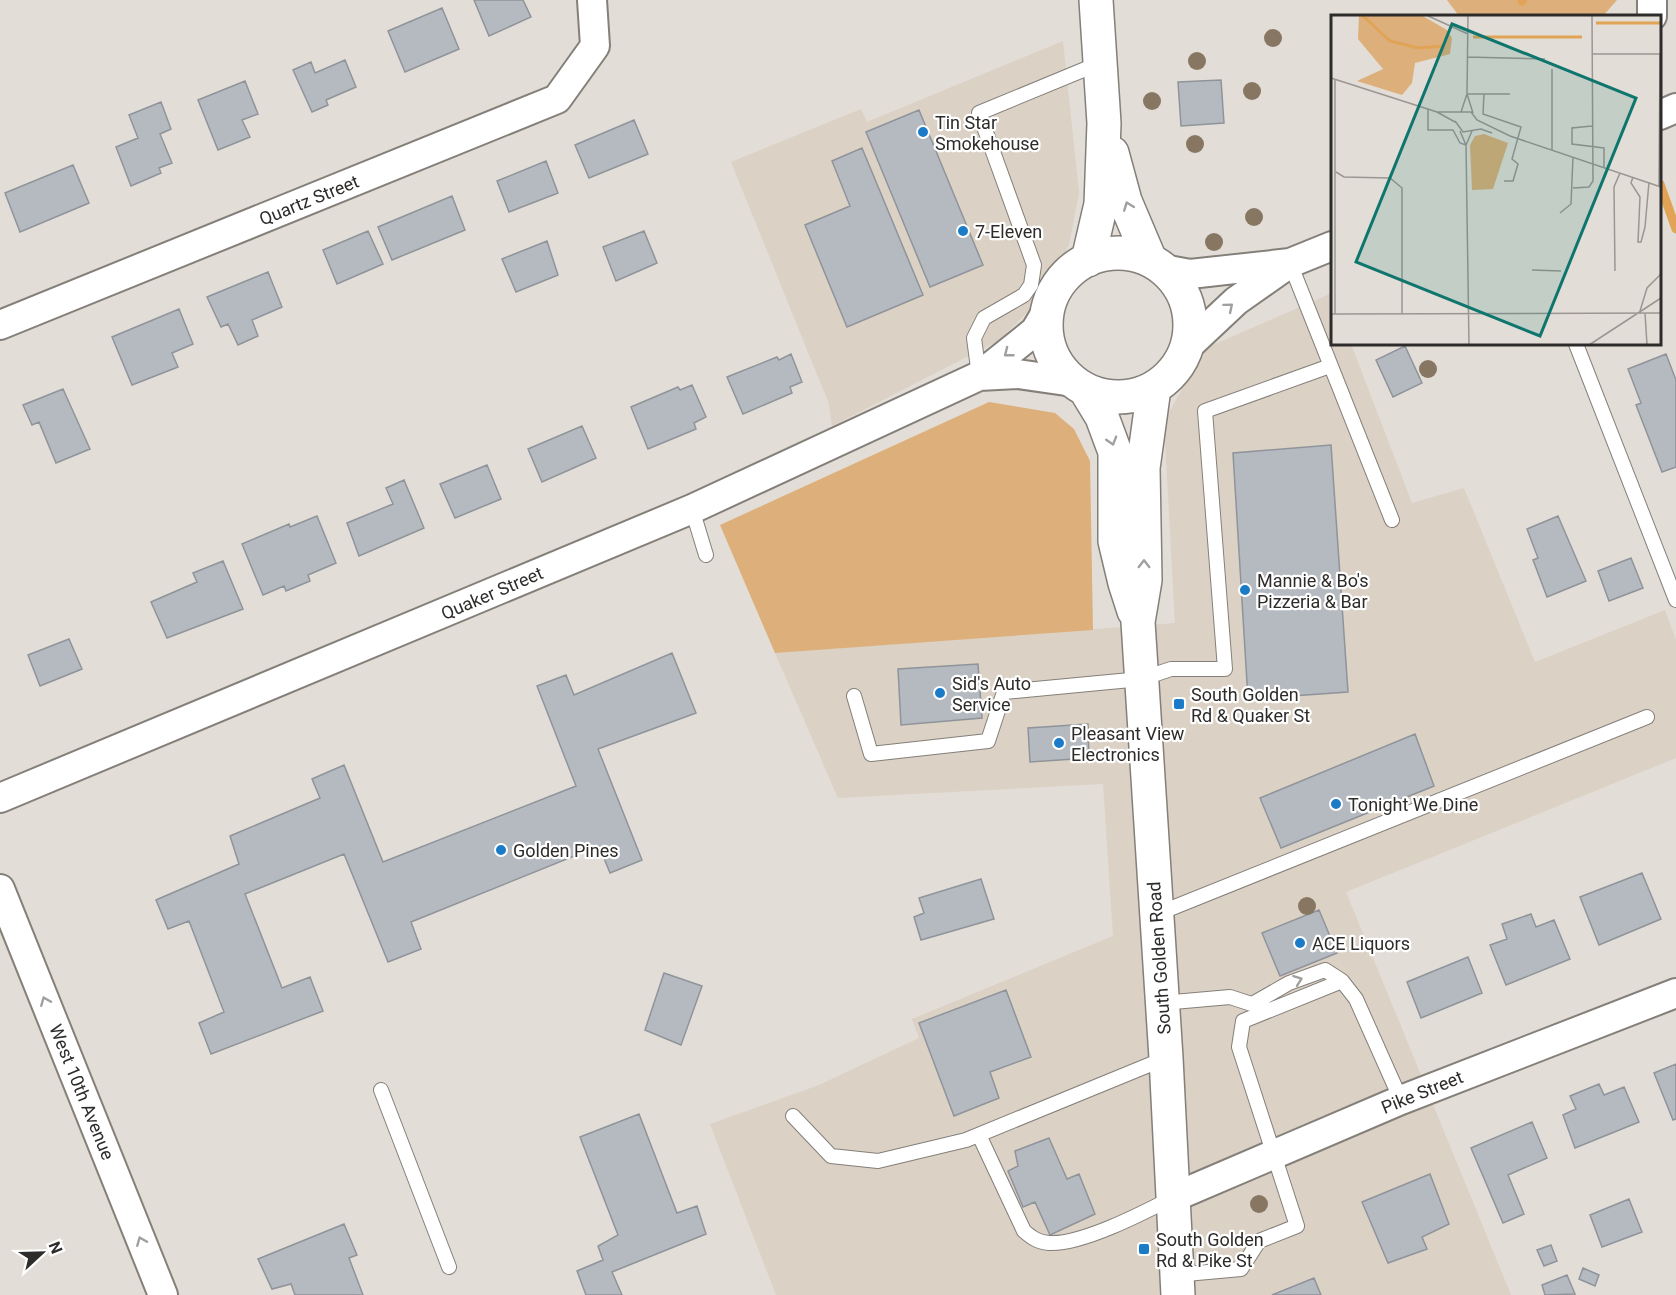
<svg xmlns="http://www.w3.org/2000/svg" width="1676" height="1295" viewBox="0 0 1676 1295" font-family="Roboto,sans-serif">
	<rect width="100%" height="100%" fill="#e3ddd7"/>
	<path fill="#dbd1c5" d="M1063,41L1079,193L1069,245L1059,262L1041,285L1030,310L998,341L832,426L829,404L731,162L861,109L867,122Z
		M1332,293V344H1351L1412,503L1464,488L1535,662L1665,610L1676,640V758L1346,892L1511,1295H776L710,1124L819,1085L919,1038L912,1019L1113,936L1103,784L838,798L775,653L1175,623L1164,421L1206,348Z"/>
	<path fill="#ddaf7a" d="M1447,0H1617L1603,16H1459Z
		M989,402L1055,413L1074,429L1090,461L1093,630L775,653L720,525Z"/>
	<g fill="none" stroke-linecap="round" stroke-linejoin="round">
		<path stroke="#e1a457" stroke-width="9" d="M1522,0V1
			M1660,184L1676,229"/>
	</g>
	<path fill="#b4bac0" stroke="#8f949a" stroke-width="1.5" d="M474,0H523L531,17L489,36Z
		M442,8L459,49L405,72L388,31Z
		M345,60L356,87L326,100L328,105L312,112L293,70L311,62L315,73Z
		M1221,80L1224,123L1181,126L1178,82Z
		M245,81L258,114L242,120L250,137L218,150L198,100Z
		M161,102L171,129L160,134L172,163L159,168L161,173L131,186L116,147L138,138L129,115Z
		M919,110L983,265L930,287L866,132Z
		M634,120L648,154L589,178L575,145Z
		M862,148L923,295L847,327L805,225L850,206L832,161Z
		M546,161L558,193L509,212L497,181Z
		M73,165L89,203L20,232L5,193Z
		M452,196L465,230L392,260L378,227Z
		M368,231L383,264L337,284L323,250Z
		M644,231L657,263L616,281L603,247Z
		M547,241L558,275L516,292L502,259Z
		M268,272L282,307L252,320L258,336L238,345L228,324L221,327L207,297Z
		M179,309L193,344L172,353L178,367L132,385L112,337Z
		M1405,346L1422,383L1393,397L1376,360Z
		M791,354L802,382L790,387L792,393L743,414L727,377L777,357L779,360Z
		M1666,354L1676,380V467L1662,472L1636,405L1641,403L1628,369Z
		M692,385L706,417L694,423L696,429L648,449L631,407L678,387L680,390Z
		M63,389L90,449L56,463L39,422L32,425L23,405Z
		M582,426L596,458L542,482L528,449Z
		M1331,445L1348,692L1248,699L1233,453Z
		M487,465L501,499L455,518L440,484Z
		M404,480L424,528L359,556L347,523L393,504L386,488Z
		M317,516L336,563L308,575L310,581L286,591L284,586L263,595L242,544L289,524L290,527Z
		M1558,516L1586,581L1547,597L1533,560L1538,558L1527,529Z
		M1631,558L1643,588L1609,601L1598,571Z
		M223,561L243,609L167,638L151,602L197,582L193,573Z
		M69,639L82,669L40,686L28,655Z
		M672,653L696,713L598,749L642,860L610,873L599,846L411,922L421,949L388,962L344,854L245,894L282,988L310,977L323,1011L211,1054L199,1023L224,1012L189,921L168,929L156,900L239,864L230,836L320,798L312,779L344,765L383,862L576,786L537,686L566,675L574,695Z
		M978,664L982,718L901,725L898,669Z
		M1088,724L1089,758L1030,762L1028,728Z
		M1415,734L1434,786L1281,848L1260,798Z
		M1642,873L1661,919L1599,945L1580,897Z
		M981,879L994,919L921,940L914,917L924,913L919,898Z
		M1319,910L1337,953L1280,976L1262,933Z
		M1531,914L1536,927L1554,920L1570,959L1506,985L1490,945L1507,939L1502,924Z
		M1468,957L1482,993L1421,1018L1407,982Z
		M664,973L702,986L681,1045L645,1030Z
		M1006,990L1031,1057L990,1072L999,1098L954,1116L919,1023Z
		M1676,1064V1119L1673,1120L1654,1073Z
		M1599,1084L1604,1095L1624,1087L1639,1122L1575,1148L1563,1115L1576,1109L1570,1096Z
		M639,1114L677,1213L697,1206L706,1234L612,1272L622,1295H586L577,1271L603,1260L598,1246L618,1235L580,1137Z
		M1532,1122L1547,1158L1508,1175L1524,1214L1503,1223L1471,1148Z
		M1049,1138L1067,1179L1079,1174L1095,1214L1050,1235L1035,1202L1023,1207L1008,1171L1018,1166L1015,1151Z
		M1430,1174L1449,1224L1422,1237L1427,1249L1388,1263L1362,1202Z
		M1629,1199L1642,1232L1602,1247L1590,1215Z
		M344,1224L357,1255L349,1258L363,1295H295L291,1284L272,1289L258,1259Z
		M1551,1245L1557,1261L1544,1266L1537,1250Z
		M1583,1268L1599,1275L1595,1286L1579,1279Z
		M1567,1275L1575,1294L1545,1295L1542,1285Z
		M1314,1278L1321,1295H1272Z"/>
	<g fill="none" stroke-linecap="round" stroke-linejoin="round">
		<defs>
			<path id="lane" d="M1290,263L1392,520
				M1576,344L1676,600
				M979,376L974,338L984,318L1024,295L1031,285L1034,265L979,113L1100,63
				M692,509L706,555
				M854,696L871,754L988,741L1004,692L1141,679L1171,669H1225L1205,411L1330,366
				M1157,914L1647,717
				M1162,1003L1230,997L1270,1010
				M1254,1003L1289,983L1325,970L1342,981
				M381,1090L449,1267
				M793,1116L831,1156L878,1161L966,1140L1166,1058
				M979,1135L1024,1231C1032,1238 1038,1242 1049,1243C1081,1245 1143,1213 1172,1198
				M1175,1275L1241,1269L1259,1241L1297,1226L1239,1047L1243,1021L1342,981L1356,999L1401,1100"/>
			<path id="street" d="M1652,0V16
				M1660,115L1676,108
				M1290,263L1332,246
				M1163,269L1190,274L1290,263L1236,301L1187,347
				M1047,311L1035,331L979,376L1018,374L1073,382
				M0,325L557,99L595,46L592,0
				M0,798L692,509L979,376
				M0,889L163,1295
				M1172,1198L1401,1100L1676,993"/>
			<path id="secondary" d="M1112,153L1125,201L1150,260
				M1046 325a72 72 0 1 1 144 0a72 72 0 1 1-144 0Z
				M1088,260L1101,204L1104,123L1096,0
				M1154,388L1143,468L1145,580L1138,622L1166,1058L1178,1295
				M1085,389L1102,417L1115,452V541L1125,583L1134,611"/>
		</defs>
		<use href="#lane" stroke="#847f79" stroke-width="16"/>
		<use href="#street" stroke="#847f79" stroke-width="32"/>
		<use href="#secondary" stroke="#847f79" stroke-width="36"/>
		<use href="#lane" stroke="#fff" stroke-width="14"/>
		<use href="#street" stroke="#fff" stroke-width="28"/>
		<use href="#secondary" stroke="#fff" stroke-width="33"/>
	</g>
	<g fill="#877762">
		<circle cx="1273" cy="38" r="9"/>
		<circle cx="1197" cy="61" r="9"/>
		<circle cx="1252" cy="91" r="9"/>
		<circle cx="1152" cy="101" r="9"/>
		<circle cx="1195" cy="144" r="9"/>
		<circle cx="1254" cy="217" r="9"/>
		<circle cx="1214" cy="242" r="9"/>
		<circle cx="1428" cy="369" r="9"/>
		<circle cx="1307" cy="906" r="9"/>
		<circle cx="1259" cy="1204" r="9"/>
	</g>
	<defs><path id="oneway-chevron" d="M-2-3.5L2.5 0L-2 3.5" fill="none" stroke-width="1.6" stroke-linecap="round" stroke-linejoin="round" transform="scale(1.5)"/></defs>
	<g stroke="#a1a09f">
		<use href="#oneway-chevron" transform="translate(1128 206) rotate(-111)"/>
		<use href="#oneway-chevron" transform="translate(1229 307) rotate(-40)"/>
		<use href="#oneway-chevron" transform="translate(1008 353) rotate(142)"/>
		<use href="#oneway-chevron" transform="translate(1112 441) rotate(73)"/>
		<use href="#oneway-chevron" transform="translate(1144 564) rotate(-90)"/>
		<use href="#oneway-chevron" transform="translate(1298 980) rotate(-20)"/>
		<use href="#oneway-chevron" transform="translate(45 1001) rotate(-112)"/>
		<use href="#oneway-chevron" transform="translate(141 1241) rotate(-112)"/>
	</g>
	<g fill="#1b7bc7" stroke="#fff" stroke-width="2">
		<circle cx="923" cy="132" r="6"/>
		<circle cx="963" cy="231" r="6"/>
		<circle cx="1245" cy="590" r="6"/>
		<circle cx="940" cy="693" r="6"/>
		<rect x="1173" y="698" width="12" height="12" rx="3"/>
		<circle cx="1059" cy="743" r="6"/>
		<circle cx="1336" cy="804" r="6"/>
		<circle cx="501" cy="850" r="6"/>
		<circle cx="1300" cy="943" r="6"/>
		<rect x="1138" y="1243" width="12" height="12" rx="3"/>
	</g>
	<g text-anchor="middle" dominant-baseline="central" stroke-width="4.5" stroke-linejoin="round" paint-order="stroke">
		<g font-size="18" fill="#2e2c2a" stroke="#fff" text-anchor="start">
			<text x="935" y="122">Tin Star<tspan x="935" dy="21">Smokehouse</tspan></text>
			<text x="975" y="231">7-Eleven</text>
			<text x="1257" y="580">Mannie &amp; Bo's<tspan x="1257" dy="21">Pizzeria &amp; Bar</tspan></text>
			<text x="952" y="683">Sid's Auto<tspan x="952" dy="21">Service</tspan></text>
			<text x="1191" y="694">South Golden<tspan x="1191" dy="21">Rd &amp; Quaker St</tspan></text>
			<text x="1071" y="733">Pleasant View<tspan x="1071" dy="21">Electronics</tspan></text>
			<text x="1348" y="804">Tonight We Dine</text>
			<text x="513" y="850">Golden Pines</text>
			<text x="1312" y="943">ACE Liquors</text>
			<text x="1156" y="1239">South Golden<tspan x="1156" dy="21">Rd &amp; Pike St</tspan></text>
		</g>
		<g font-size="18" fill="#2e2c2a" stroke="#fff">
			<text transform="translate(309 200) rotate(-22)">Quartz Street</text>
			<text transform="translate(492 593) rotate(-23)">Quaker Street</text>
			<text transform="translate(1159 958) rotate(-94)">South Golden Road</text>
			<text transform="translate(82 1092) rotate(68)">West 10th Avenue</text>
			<text transform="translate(1422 1092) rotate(-22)">Pike Street</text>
		</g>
	</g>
	<g transform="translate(1331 15)">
		<rect width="330" height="330" fill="#e3ddd7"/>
		<path d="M28,0H90L116,15L121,23L119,39L84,48L81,68L71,80L26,66L52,54L27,24ZM153,119L177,128L162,174L141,175L139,130L144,121Z" fill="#ddaf7a"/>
		<path fill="none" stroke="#e1a457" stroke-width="3" d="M31,0L59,26L87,33L113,31M265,8H330M142,22H251"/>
		<path fill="none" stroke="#9b9692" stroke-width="1.5" d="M95,0L137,19M137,0L136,79H179M262,39H330M136,42L214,44M0,63L106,97L124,107M4,64V299M153,79L152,99L190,112L181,144L187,149L182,166H173M97,94V115H122L129,128L135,130L138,330M106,97H140L146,105L179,121L330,172M130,97L136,79L142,98M124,106L132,117L150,114L161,118M261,111L241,113V129L273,133V153M129,116L135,130L141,116M221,135V54M5,157L13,162L59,163L71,173V298M302,162L300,168L309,182L307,227H310L314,212L318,167M328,171L329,39M242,173L258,172L262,166L261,0M229,198L240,189L242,142M201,255L230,256M284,256L283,172L289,158M309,296L316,273L330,259M314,298L316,330M0,299L330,298M258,330L330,283"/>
		<path fill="#0f766e" fill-opacity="0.15" stroke="#0f766e" stroke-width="3" d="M121,9L305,83L209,321L25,247Z"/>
		<rect width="330" height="330" fill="none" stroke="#2e2c2a" stroke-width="3"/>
	</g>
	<g transform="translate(42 1253) rotate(68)" stroke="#ffffff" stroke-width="4.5" paint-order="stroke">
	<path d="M0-4.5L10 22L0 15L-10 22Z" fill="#2e2c2a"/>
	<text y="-9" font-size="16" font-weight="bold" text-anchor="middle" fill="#2e2c2a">N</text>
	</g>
</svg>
